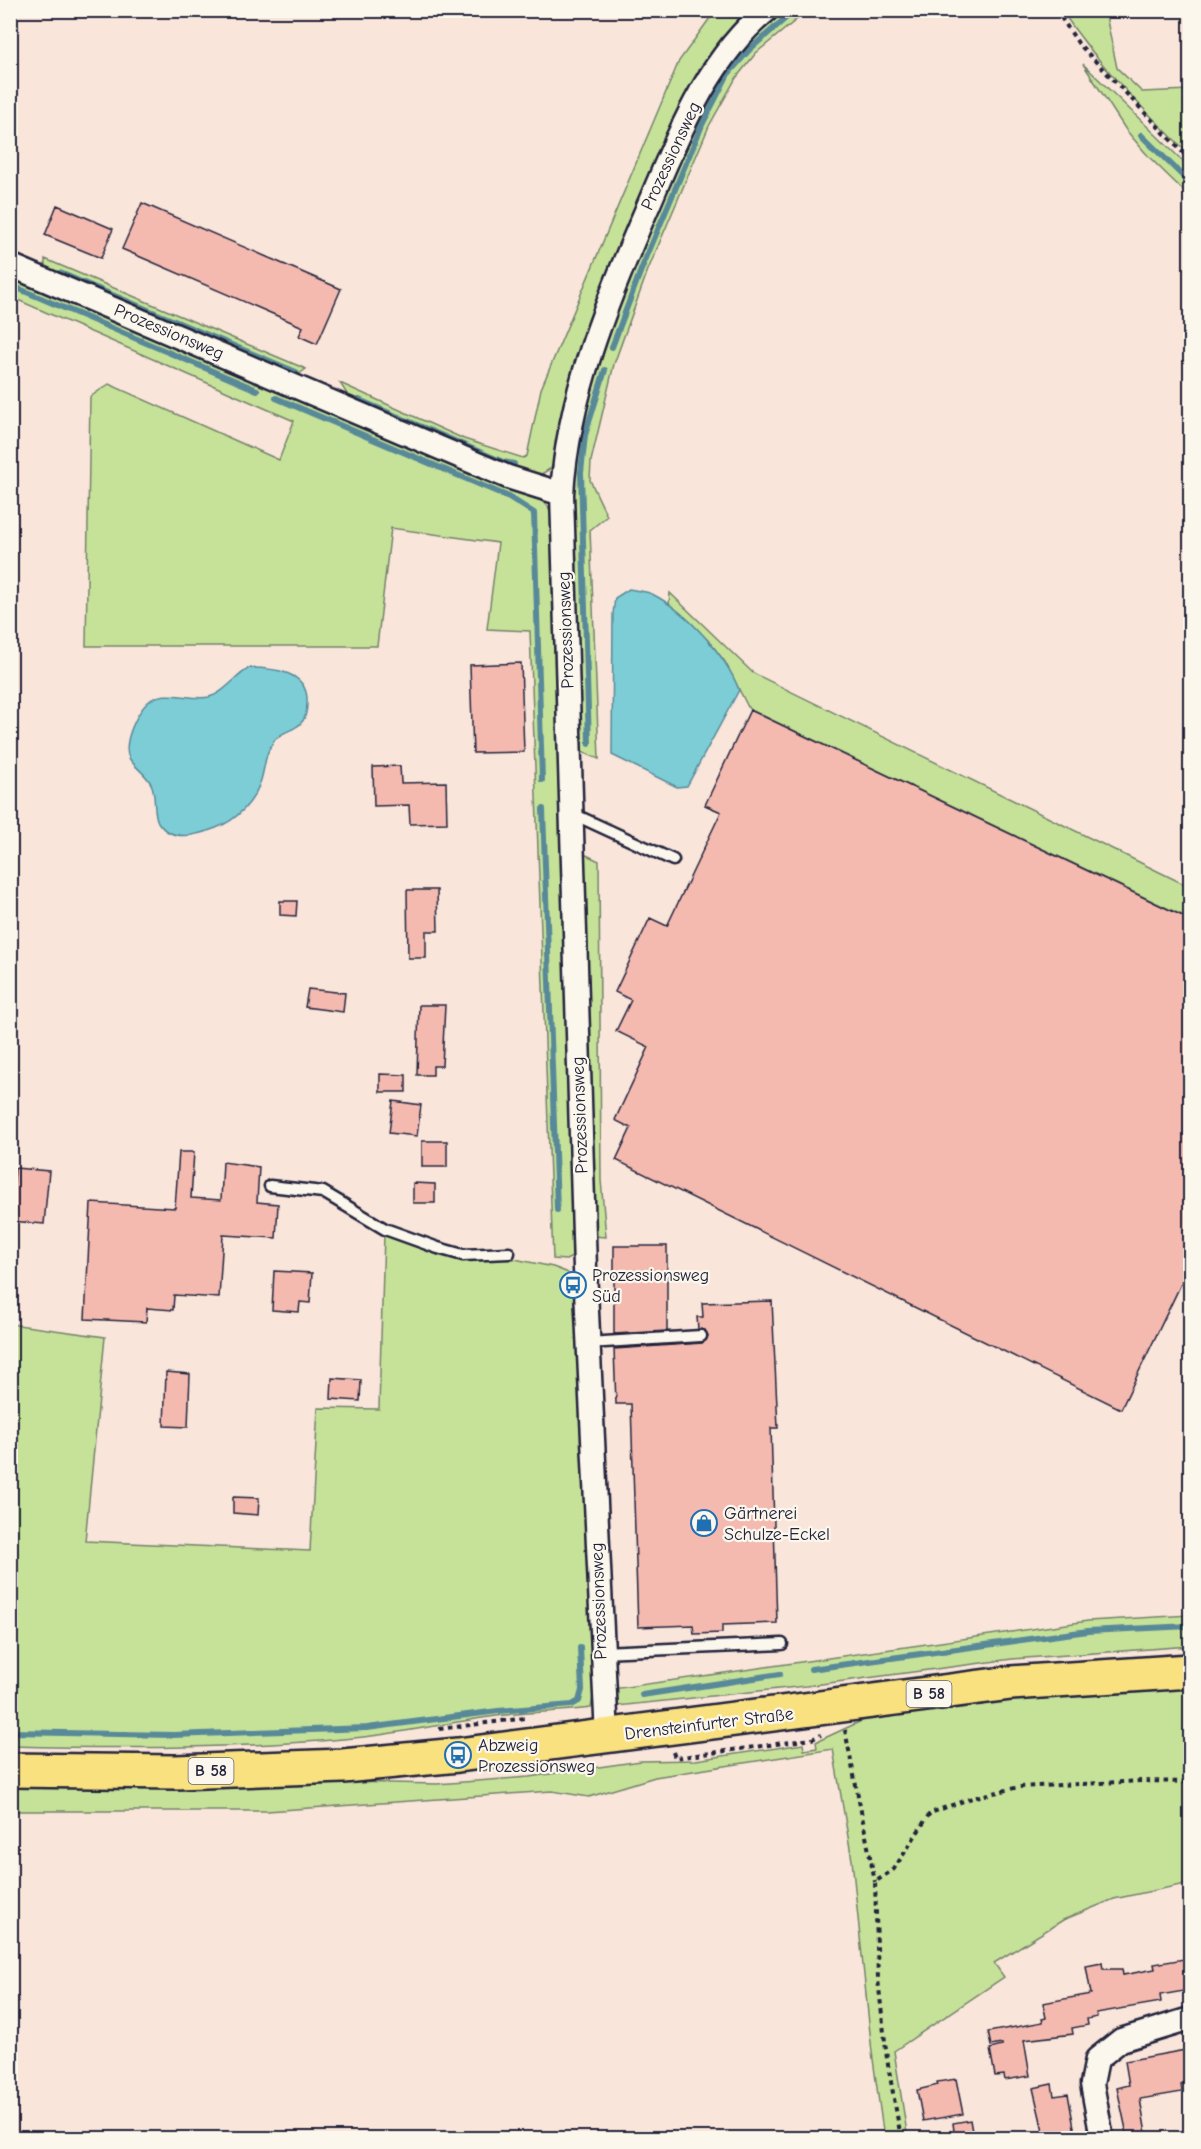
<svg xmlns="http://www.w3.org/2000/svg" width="1201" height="2149" viewBox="0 0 1201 2149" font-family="'Comic Neue',sans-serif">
	<rect width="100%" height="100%" fill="#f9e5da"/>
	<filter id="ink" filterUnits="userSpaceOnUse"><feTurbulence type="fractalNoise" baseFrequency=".0167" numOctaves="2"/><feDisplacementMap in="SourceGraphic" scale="12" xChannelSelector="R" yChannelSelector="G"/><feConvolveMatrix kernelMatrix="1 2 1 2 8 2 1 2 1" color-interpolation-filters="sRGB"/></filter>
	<g filter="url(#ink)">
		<path fill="#c6e299" stroke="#74826a" stroke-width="1.5" d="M715,11H756L733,33L556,453L553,467L540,475L509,471L350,399L340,383L464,439L523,458L527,456L541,389L679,61Z
			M778,11H807L756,53L736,78L709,126L648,270L614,364L591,461L590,480L607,516L590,530L599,759L580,751L570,525L573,457L596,361L630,266L723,67Z
			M1062,11H1105L1117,68L1142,92L1190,90V155C1144,110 1097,64 1062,11Z
			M1083,64L1190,168V197L1149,157L1126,130Z
			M45,259L306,369L299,374H291L52,274L45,267Z
			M11,272L529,492L548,506L554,525L578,1254L566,1260L553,1259L530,631L487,629L498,543L391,528L377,646H86L90,397L109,384L279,460L294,421L11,297Z
			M670,593L753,673L1190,887V919L749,709L725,662L709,641L669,605Z
			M580,852L599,861L601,1180L606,1237L592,1236Z
			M384,1234L461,1260L510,1258L553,1267L566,1272L578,1280L594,1691L591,1708C560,1712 527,1712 496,1716C445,1723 395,1735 343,1739C233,1749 121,1749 11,1746V1324L105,1337L85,1541L310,1551L318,1408L379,1409Z
			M1190,1615V1646L1012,1659L806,1686L617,1706L612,1689L1088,1621Z
			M1190,1682V1883L1114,1899L1063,1920L994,1963L1004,1977L894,2051L907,2133L900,2135L899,2138H884L872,2052L852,1860L833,1749L655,1777L589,1797L552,1791L267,1811H11V1786L344,1782L437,1784L529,1777L641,1761L696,1760L803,1744L804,1750L817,1748L816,1742L870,1717L1011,1695Z"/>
		<path fill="#7dcdd6" stroke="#598998" stroke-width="1.5" d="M629,589C637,591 646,591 652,594C686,611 726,655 739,690L687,786L677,787L612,755L613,614L615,598Z
			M249,668C273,668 309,671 307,703C307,710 306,719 300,724C293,731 280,732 274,741C265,752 265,767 261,780C254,802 237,820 216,828C198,835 171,843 158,822C153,813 156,797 152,786C148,775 135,768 129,758C122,743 137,713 147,703C163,687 190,701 209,697C224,693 236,676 249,668Z"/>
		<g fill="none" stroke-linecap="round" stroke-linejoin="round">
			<path stroke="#598998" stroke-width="6" d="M1141,135L1190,183
				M60,273L296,372
				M10,285L257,390
				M612,347L641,270L702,125L728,74L750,49L795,10
				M276,398L509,497L534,513L542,780
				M359,400L503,462L514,464
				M589,744L581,473L585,435L605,370
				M543,809L557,1210
				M811,1669L1088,1631L1190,1626
				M642,1695L780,1674
				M10,1732L173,1735L367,1728L498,1711L572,1705L579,1701L582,1690L580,1648"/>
		</g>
		<path fill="#f4bab0" stroke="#22223b" stroke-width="1.5" d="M142,203L341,289L317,344L299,336L303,327L122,249Z
			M57,205L113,229L101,258L45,235Z
			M521,663L524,752L473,753L470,665Z
			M750,710L1191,920V1263L1121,1409L616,1160L631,1128L615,1120L649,1047L616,1031L631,1000L615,992L650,918L667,926L721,812L705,805Z
			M400,766L401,783L446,782L447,823L410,824L409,805L374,806L373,767Z
			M407,890H437L438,931H426V958H408Z
			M280,901H297L296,916L280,915Z
			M308,989L345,993L343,1012L305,1007Z
			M419,1005H445L442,1066H433V1075H417Z
			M380,1074L406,1075V1092H380Z
			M393,1101L421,1105L417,1136L389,1133Z
			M422,1141H447V1167H422Z
			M179,1152H194L191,1198L221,1200L223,1162L259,1167L257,1202L278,1204L276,1238L223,1235L219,1298L174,1295L173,1310L147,1308L146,1322L85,1319L91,1203L175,1208Z
			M15,1168L49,1171L44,1224L11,1221Z
			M413,1183L435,1184V1203H413Z
			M614,1246H667V1331L614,1334Z
			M274,1271L312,1273L310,1303L300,1302L299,1312L272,1310Z
			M772,1301L778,1428H771L777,1623L722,1625V1633L694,1634L693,1625L638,1627L631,1404H616L614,1349L702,1343L708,1336L705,1330L698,1329L697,1317H703L702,1303Z
			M166,1372L190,1374L188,1427L164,1426Z
			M332,1378L361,1380L360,1401L331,1399Z
			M233,1497L259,1498L258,1515L233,1513Z
			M1184,1959L1190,1990L1160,1995L1161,2002L1096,2013L1097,2017L1087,2019L1088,2025L1072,2028L1073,2034L1024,2040L1030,2076L1005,2080L1004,2075L995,2076L990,2049L1002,2046V2044L991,2046L988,2032L1043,2022L1042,2019L1046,2018L1043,2003L1091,1994L1086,1966L1102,1963L1103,1969H1122L1123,1975L1155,1969L1154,1964Z
			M1191,2049V2082L1181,2084L1182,2092L1140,2099L1147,2139H1128L1117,2088L1129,2085L1125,2061Z
			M956,2079L963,2114L923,2121L917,2090L938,2085L937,2082Z
			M1052,2084L1054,2096L1068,2094L1075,2133L1045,2139L1033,2088Z
			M970,2120L973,2137L955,2139L953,2123Z"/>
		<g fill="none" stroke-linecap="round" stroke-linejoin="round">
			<defs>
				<path id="lane" d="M571,813L673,860
					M270,1186L323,1192L385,1229L438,1248L463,1255L509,1253
					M588,1343L701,1336
					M602,1652L782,1644"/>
				<path id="street" d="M10,265L508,477L562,494
					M607,1737L585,1269L562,494C568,395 607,301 646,211C677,139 705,61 767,10
					M1102,2138L1092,2084L1097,2059L1121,2040L1190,2019"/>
				<path id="primary" d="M10,1770L176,1772L343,1766L458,1755L1011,1683L1190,1671"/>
			</defs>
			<use href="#lane" stroke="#22223b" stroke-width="15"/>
			<use href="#street" stroke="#22223b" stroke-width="27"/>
			<use href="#primary" stroke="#22223b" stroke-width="38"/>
			<path stroke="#22223b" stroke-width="4" stroke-dasharray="4.5 4.5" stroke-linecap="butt" d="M1056,10L1078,43L1190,160
				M439,1729L526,1718
				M845,1730L875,1882
				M673,1752L675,1758L812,1739L821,1735
				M901,2138L887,2059L878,1979L875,1882L894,1869L930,1813L972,1798L1019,1787L1142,1781L1190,1782"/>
			<use href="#lane" stroke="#fbf7ec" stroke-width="10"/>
			<use href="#street" stroke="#fbf7ec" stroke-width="22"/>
			<use href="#primary" stroke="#fae180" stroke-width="33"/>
		</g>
	</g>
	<defs>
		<symbol id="bus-ring" viewBox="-11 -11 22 22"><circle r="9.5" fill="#fbf7ec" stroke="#1f6fb2" stroke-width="1.5"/><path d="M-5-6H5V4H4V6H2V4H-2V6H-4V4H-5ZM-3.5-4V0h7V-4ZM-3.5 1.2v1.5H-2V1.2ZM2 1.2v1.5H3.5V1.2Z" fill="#1f6fb2"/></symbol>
		<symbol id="shop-ring" viewBox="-11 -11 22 22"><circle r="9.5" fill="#fbf7ec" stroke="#1f6fb2" stroke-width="1.5"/><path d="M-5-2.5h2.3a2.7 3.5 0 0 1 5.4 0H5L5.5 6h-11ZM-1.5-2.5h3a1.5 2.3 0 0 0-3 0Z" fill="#1f6fb2"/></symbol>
	</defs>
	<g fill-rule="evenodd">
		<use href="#bus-ring" x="558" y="1270" width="30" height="30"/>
		<use href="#shop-ring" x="689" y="1508" width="30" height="30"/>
		<use href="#bus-ring" x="443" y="1740" width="30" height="30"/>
	</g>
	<g text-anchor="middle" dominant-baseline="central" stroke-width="4.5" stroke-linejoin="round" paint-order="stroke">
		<g fill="#fbf7ec" stroke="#636270" stroke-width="1.5">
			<rect x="906.5" y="1681" width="45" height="26" rx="4.5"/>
			<rect x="188.5" y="1758" width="45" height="26" rx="4.5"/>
		</g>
		<g font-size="16" font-weight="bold" fill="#22223b">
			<text x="929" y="1694">B 58</text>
			<text x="211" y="1771">B 58</text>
		</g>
		<g font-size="18" fill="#22223b" stroke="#fbf7ec">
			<text transform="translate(671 156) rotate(-65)">Prozessionsweg</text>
			<text transform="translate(169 332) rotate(23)">Prozessionsweg</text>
			<text transform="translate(566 630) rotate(-92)">Prozessionsweg</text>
			<text transform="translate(580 1115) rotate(-92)">Prozessionsweg</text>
			<text transform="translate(599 1601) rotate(-92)">Prozessionsweg</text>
			<text transform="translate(709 1724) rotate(-7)">Drensteinfurter Straße</text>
		</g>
		<g font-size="18" fill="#22223b" stroke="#fbf7ec" text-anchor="start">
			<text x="592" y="1275">Prozessionsweg<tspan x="592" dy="21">Süd</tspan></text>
			<text x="724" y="1513">Gärtnerei<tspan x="724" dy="21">Schulze-Eckel</tspan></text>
			<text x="478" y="1745">Abzweig<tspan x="478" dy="21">Prozessionsweg</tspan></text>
		</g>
	</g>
	<rect width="1201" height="2149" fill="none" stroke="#fbf7ec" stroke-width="36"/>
	<rect x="18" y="18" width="1165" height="2113" fill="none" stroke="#22223b" stroke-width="2" filter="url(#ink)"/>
</svg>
